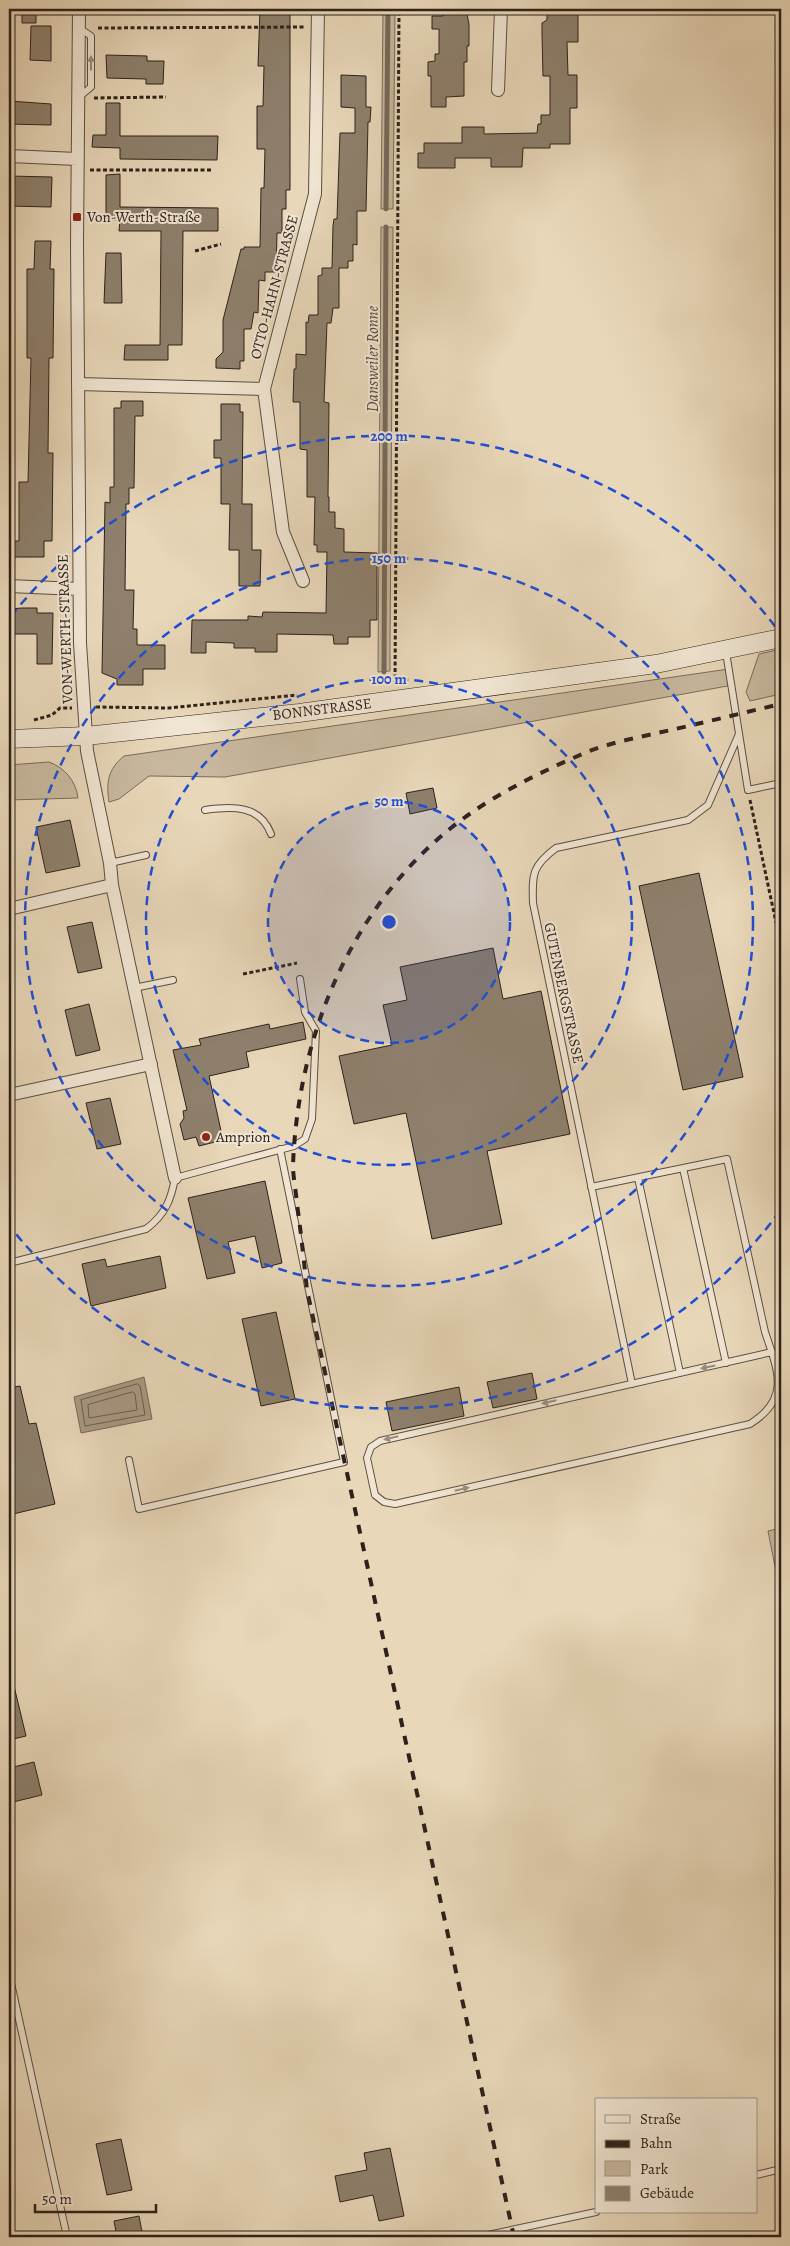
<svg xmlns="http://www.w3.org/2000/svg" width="790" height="2246" viewBox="0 0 790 2246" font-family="Alegreya,serif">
	<rect width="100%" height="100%" fill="#e8d7b9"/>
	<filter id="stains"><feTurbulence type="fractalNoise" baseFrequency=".004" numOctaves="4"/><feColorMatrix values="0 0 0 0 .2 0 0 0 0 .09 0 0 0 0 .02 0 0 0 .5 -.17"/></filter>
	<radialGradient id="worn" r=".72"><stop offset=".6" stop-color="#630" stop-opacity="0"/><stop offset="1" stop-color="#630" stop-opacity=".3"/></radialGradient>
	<path fill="#c8b89e" stroke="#7a6c5c" d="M383,9H395L393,209H381Z
		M381,227H393L390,647V671L378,672Z
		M781,649V694L750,701L746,692L759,654Z
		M729,669L733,685L225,777L149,776L119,799L109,802C106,782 108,769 124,756Z
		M49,762C65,768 76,781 78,798L9,800V765Z
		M781,1528V1597L768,1531Z"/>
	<path fill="#a89983" stroke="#776959" d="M144,1377L152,1419L81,1433L74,1397Z"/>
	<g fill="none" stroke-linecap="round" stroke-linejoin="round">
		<path stroke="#6a5d4f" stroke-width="1" d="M138,1384L140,1386L145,1415L85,1426L81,1400Z
			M133,1392L135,1394L137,1410L89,1418L88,1405Z"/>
		<path stroke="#776959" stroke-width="5" d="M386,209L388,9
			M384,672L386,227"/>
	</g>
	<path fill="#8e806d" stroke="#2d211b" d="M22,9H36V23H22Z
		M260,9H290V190H286V209H282V233H277L276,272H265V281L259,280L258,313L254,312L251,329H244V361H240V369L216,368V359L223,352V320L241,249H244V247H260L261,188H264L265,149H257V106H263L264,66H258Z
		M443,9H466L469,24V46H467V62H464V96L446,97V107H431V76H428V62L435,61V54H439V29H432V16H443Z
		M547,9H578V42H567L568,75H577V108H570V144H550V148H523L522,167H491V158H455V168H418V153H424V143H462V127H484V134L537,133L538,124H541V115H550V76H543L542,34V23L547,20Z
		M31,26H51V61L30,60Z
		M106,55L147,56V61H164L163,84H146V79L107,78Z
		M341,75L366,76V107H371L370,122H368L366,211H357V245L353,244V261H348V268H339V308H333L331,323H327L324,402L329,403L328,497H329V512H335V528L344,529V552L377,553V620H370V637H348V644H334L333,635L277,634V652H255V648H234V643L206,642V653H191L192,620H248V616L262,617L263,612L326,613L327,552H317V545H314L315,497H307V450L300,449V402H293L294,369H296V354L306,355V322L308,323L309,315H318V276L322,275V268H332L333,226L334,219H337L340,133H355V108L341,107Z
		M9,101L51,104V125L9,124Z
		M106,103H120V136H218L217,160L120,159V148L92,147L93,135H106Z
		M120,174V207L218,208V231H183L182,345H168V360H124L125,345H160L161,231H119L120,220H106V175Z
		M9,176L52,177L51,207L9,206Z
		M35,241H51L50,269H54L53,358H49L48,453H53L52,541H44V557H9V541H19V482H28L31,358H27V269H34Z
		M106,253H121L122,303H104Z
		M121,401H143V416H135L134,488H129V504H126L125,590H134L133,629H137V645H165V669H143V685H117V679L102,673L105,502L110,503V487H114V408H121Z
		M221,404H240V412H243L242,504H252V550H261L260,586H239V550H229L230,504H221V458H214V440H221Z
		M22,608H37V613H53L52,664H37V634H9V609Z
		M433,788L437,808L410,814L406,793Z
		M70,820L80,866L46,873L36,827Z
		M699,873L743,1077L683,1090L639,886Z
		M92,922L102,968L78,973L67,927Z
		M493,948L503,999L541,991L570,1134L487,1151L502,1224L432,1239L406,1113L354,1124L339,1056L392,1045L383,1005L407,1000L400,967Z
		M89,1004L100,1050L76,1056L65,1010Z
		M303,1022L306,1039L246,1052L249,1067L209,1076L223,1140L199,1146L196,1137L184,1140L180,1124L184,1118L183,1111L187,1110L173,1050L201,1045L199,1039L269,1024L270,1029Z
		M110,1098L121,1144L97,1149L86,1103Z
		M265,1181L282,1263L262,1268L255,1236L228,1242L235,1273L207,1279L188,1198Z
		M160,1256L166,1288L91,1306L82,1264L105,1259L107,1267Z
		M276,1312L295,1399L261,1406L242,1319Z
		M532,1373L537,1399L493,1408L487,1382Z
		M20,1386L29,1424L36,1423L55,1504L9,1515V1388Z
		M459,1387L464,1416L392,1431L386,1402Z
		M14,1686L26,1736L9,1740V1687Z
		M34,1762L42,1795L9,1803V1768Z
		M121,2139L132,2190L107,2195L96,2144Z
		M390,2148L404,2216L379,2221L373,2195L340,2202L335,2176L367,2170L364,2153Z
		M139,2216L143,2237H117L114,2221Z"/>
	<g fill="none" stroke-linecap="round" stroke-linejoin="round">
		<defs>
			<path id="service" d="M79,97L91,87V36L79,28
				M726,652L748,790L781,783
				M205,810C233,806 260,805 271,834
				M110,863L146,855
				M134,988L173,980
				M683,1168L726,1363
				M638,1178L680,1373
				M591,1187L727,1159L765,1332C779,1373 790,1399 750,1424L395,1504L384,1502L375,1495L367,1458L371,1447L380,1441L772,1352
				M9,1263L146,1229C165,1215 171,1200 175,1178L294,1146L305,1139L312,1119L316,1031L305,1012L300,979
				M632,1384L533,903C532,874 532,866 556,848L688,820L708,805L739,734
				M129,1460L139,1509L344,1462L280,1149
				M9,1974L67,2237
				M756,2175L781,2169
				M478,2237L596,2212"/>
			<path id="minor" d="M79,9L77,243L80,643L87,751L110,863L112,885L175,1178
				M498,90L501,9
				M9,156L77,159
				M78,384L264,389
				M303,581L283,532L264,389L315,194L318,9
				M9,586L78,589
				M9,909L112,885
				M9,1095L151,1064"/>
			<path id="secondary" d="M9,739L86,736L299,713L656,664L781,638"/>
		</defs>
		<use href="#service" stroke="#5c4e42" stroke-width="8"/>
		<use href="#minor" stroke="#5c4e42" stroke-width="14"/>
		<use href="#secondary" stroke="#2d211b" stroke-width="19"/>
		<path stroke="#2d211b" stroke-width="3" stroke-dasharray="4 2.5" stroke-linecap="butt" d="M98,28L305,27
			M94,98L166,97
			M90,170H212
			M195,251L221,244
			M395,685L399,9
			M96,707L169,708L297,695
			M34,720L52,715L60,708H72
			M750,800L781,946
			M243,974L297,963"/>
		<use href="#service" stroke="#f0e5d2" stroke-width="6"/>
		<use href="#minor" stroke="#f0e5d2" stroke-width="12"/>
		<use href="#secondary" stroke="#f0e5d2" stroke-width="18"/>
		<path stroke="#2d211b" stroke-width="4" stroke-dasharray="9 9" stroke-linecap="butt" d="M514,2237L307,1290C304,1261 301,1233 297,1204C296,1191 293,1177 293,1165C298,1031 355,898 464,818C501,791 545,770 587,752C615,741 646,736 675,729C711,721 746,712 781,704"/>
	</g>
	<defs><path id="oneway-solid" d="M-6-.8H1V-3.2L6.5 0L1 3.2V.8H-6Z" transform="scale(1.25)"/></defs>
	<g fill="#988d80">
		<use href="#oneway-solid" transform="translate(91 63) rotate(-90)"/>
		<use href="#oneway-solid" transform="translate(708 1367) rotate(168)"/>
		<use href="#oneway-solid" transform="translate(549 1402) rotate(167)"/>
		<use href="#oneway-solid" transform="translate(391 1438) rotate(167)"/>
		<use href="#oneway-solid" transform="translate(462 1489) rotate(-13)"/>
	</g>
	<circle cx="389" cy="922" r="121" fill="#1d4ed8" fill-opacity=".12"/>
	<g fill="none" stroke="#1d4ed8" stroke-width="2.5" stroke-dasharray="9 6">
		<circle cx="389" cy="922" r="121"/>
		<circle cx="389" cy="922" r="243"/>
		<circle cx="389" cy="922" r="364"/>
		<path d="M780 1211A486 486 0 0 1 11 1228M11 616A486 486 0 0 1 780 633"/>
	</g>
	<g fill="#8f2418" stroke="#f0e5d2" stroke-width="2">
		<rect x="72" y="212" width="10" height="10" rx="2.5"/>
		<circle cx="206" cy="1137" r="5"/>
	</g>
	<g text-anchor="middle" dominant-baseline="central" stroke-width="4" stroke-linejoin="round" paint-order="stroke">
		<g font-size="15" fill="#2d211b" stroke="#f0e5d2" text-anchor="start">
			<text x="87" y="217">Von-Werth-Straße</text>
			<text x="216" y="1137">Amprion</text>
		</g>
		<g font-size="15" fill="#2d211b" stroke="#f0e5d2">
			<text transform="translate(274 287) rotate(-75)">OTTO-HAHN-STRASSE</text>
			<text transform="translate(65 629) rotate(-92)">VON-WERTH-STRASSE</text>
			<text transform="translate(322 709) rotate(-7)">BONNSTRASSE</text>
			<text transform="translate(564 993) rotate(78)">GUTENBERGSTRASSE</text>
		</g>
		<g font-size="16" font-style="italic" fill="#584b3f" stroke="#f0e5d2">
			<text transform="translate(373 359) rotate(-90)">Dansweiler Ronne</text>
		</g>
	</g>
	<circle cx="389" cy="922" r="8" fill="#1d4ed8" stroke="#f0e5d2" stroke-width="2.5"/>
	<g font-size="15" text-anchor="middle" font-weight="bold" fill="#1d4ed8" stroke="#f0e5d2" stroke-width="4" stroke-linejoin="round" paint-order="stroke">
		<text x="389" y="441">200 m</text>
		<text x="389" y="563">150 m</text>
		<text x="389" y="684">100 m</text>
		<text x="389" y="806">50 m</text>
	</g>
	<rect width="790" height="2246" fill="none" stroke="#e8d7b9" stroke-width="30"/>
	<rect x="10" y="10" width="770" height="2226" fill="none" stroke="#2d211b" stroke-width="2.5"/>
	<rect x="15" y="15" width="760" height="2216" fill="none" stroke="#2d211b"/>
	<rect x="595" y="2098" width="162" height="115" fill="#f0e5d2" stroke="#a29789"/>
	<rect x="605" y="2115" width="25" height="8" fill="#f0e5d2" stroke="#a29789"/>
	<text x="640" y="2124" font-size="15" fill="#2d211b">Straße</text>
	<rect x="605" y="2140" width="25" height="8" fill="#2d211b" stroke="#a29789"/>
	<text x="640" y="2148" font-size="15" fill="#2d211b">Bahn</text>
	<rect x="605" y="2161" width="25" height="15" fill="#c8b89e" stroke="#a29789"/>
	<text x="640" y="2174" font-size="15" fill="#2d211b">Park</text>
	<rect x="605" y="2186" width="25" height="15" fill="#8e806d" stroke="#a29789"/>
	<text x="640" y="2198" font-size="15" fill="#2d211b">Gebäude</text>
	<path d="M35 2204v8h121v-8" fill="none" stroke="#2d211b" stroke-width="2.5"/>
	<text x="42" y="2204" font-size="15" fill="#2d211b" stroke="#f0e5d2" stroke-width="4" paint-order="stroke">50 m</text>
	<rect width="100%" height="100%" filter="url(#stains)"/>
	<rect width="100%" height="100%" fill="url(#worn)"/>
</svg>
